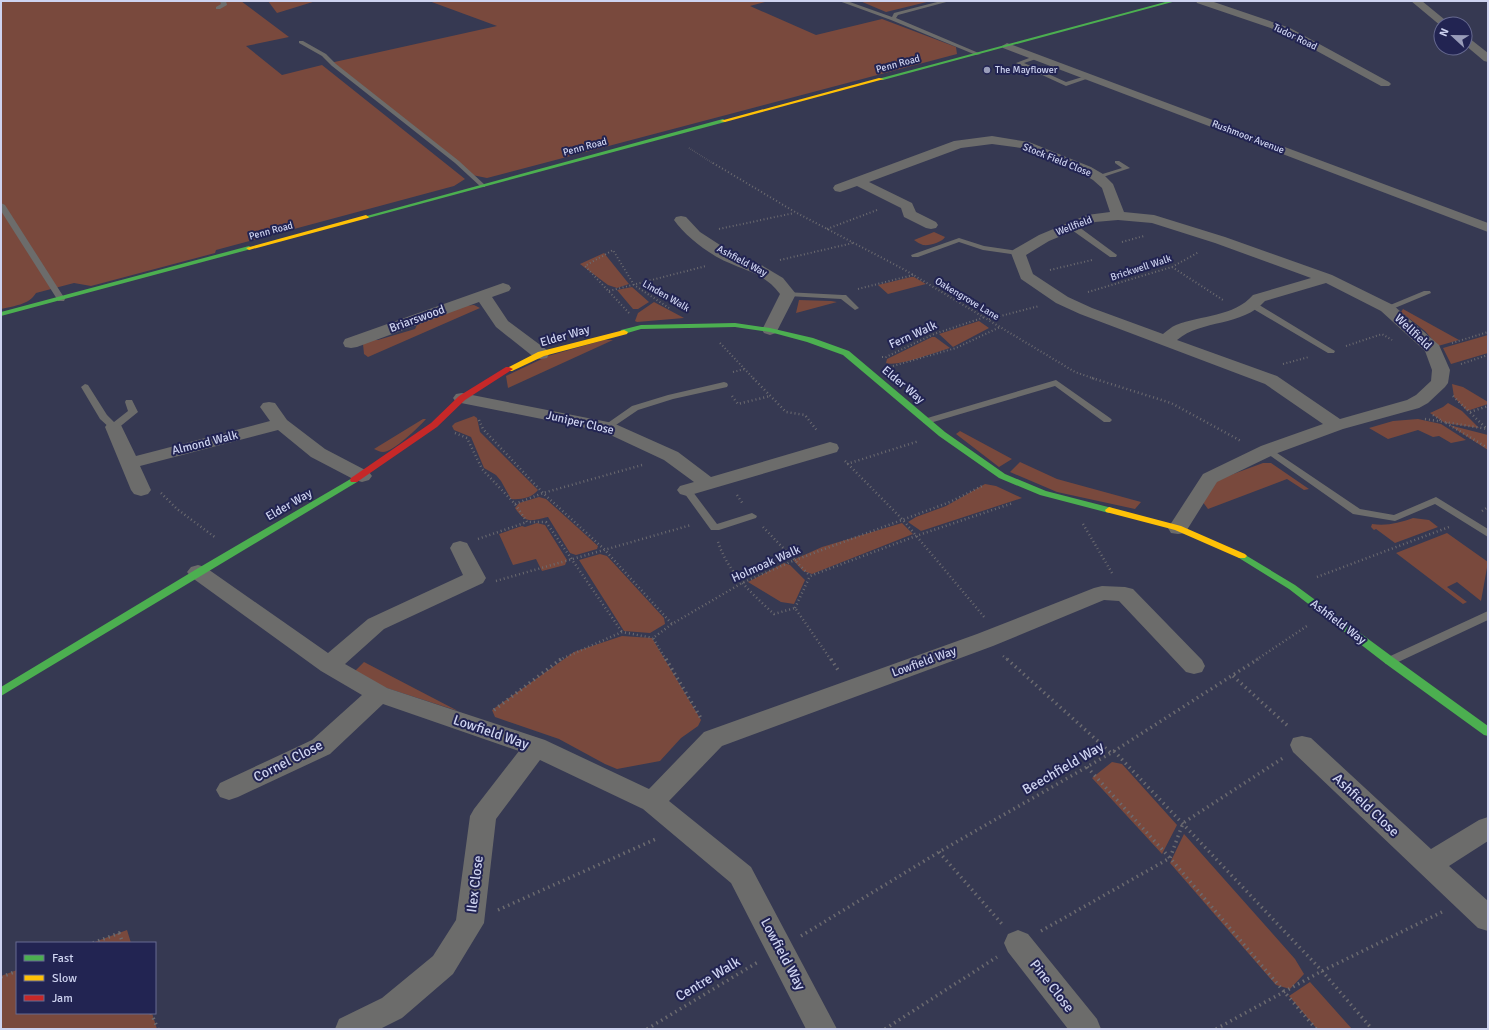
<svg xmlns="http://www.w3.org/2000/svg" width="1489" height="1030" viewBox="0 0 1489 1030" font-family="Signika,sans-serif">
	<rect width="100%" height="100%" fill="#363952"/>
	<path fill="#79493d" d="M1,1H241L289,37L246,46L282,75L322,65L465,179L454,186L216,250L215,253L91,286L74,283L36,293C29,305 13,306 1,309Z
		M268,1H316L277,13Z
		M429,1H769L750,6L816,35L882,19L956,47L957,54L487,178L472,175L330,63L497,26Z
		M860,1H931L886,12Z
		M934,232L945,237C942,242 930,246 923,245C920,244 917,242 914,240Z
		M604,253L629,284L617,288L608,285L580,264Z
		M911,277H914L926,284L888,294L878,285Z
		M632,287L649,302L638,309H633L617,290Z
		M799,300L831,301L837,302L796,313Z
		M654,302L684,318L637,322L635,321L638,313Z
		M474,305L480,308L368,357L364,354L363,344L368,340H378L415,329L417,325L464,306Z
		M1403,309L1459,340L1438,346L1425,331L1401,312Z
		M979,321L989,328L953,347L939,334Z
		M1488,335V353L1451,364L1443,348Z
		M932,337H935L950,348C936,352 898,367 886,363L887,359Z
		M604,340H613L508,388L506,376L548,356Z
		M1452,384L1463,387L1488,402V404L1467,411L1454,397Z
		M1448,403L1462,411L1479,428L1445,423L1430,413L1443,407Z
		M474,416L477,418L480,432L538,490C532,498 520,500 511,499L501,481L496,475L484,468L471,437L454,430L452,426L455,423Z
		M423,419H426C419,427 393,452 383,452C380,452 377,450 374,449Z
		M1418,419L1441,424L1466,440L1451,443L1439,436L1433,437L1418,430L1388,439L1369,428L1393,421Z
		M1449,425L1488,435V450Z
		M960,431L1012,459L999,467L956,434Z
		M1020,462L1057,479L1141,502L1135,509L1057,492L1010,472Z
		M1263,463H1271L1309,489L1304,490L1287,479L1208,509L1202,501L1217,480Z
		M985,484L996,486L1022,498L921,531L908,522L916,517L946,506Z
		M539,497L546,499L598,546L597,549L576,555L570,553L548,517C530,521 526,524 515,508L519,503Z
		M1413,518L1429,520L1438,527L1395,543L1376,529L1374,530L1371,527L1372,524C1387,526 1399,523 1413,518Z
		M537,523L545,525L567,560L565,565L542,571L536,559L513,565L499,534L522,526L525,527Z
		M902,523L913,534L812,574L803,571L793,560L822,547Z
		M1447,533L1488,562L1481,601L1457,582L1447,587L1467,602L1463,604L1396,553Z
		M600,554L607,556L664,618L665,624L650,633L624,631L579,560Z
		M784,563L790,565L805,580L794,604L781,602L748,582Z
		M622,636L652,638L701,720L698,726L681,738L660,761L617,769L605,764L559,739L495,717L492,710L574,652Z
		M364,662L458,711L374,684L355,671Z
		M1112,762L1122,764L1177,825L1162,854L1092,778Z
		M1184,834L1295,959L1304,974L1290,989L1276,985L1170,863Z
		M127,930L131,943H92Z
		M17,970V1013H152L157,1029H1V976Z
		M1310,982L1352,1029H1317L1289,996Z"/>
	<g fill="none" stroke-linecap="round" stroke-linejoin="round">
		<path stroke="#6c6b70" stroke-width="1.5" stroke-dasharray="0.5 1.5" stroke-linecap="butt" d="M689,148L714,164"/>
		<path stroke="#6c6b70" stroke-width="2" stroke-dasharray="1 2.5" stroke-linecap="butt" d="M713,163L795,212L905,270L1075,372L1095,379
			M719,229L794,213
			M827,229L877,210
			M1122,242L1144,236
			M780,260L853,243
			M1172,267L1223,300
			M1050,270L1092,260
			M858,289L913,275
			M609,291L706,266
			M1088,292L1172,267L1199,252
			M629,313L585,266L613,250L634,285L669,308
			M989,319L1039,306
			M720,343L754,379
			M1452,343L1488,332
			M1346,346L1382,334L1392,340
			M882,357H886L934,334L985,317
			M1283,364L1309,357
			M1461,364L1488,355
			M893,366L956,348L1000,327
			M733,372L745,369"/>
		<path stroke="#6c6b70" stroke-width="2.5" stroke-dasharray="1 3" stroke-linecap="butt" d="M753,378L786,412L805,415L818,432
			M1092,378L1171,403L1241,441
			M732,396L738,404L770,396
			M1453,396L1487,429
			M1470,412L1488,406
			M1433,415L1442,421
			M1425,419L1488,429
			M479,420L483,429L543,493L604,549L672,624
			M1446,423L1488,448
			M455,433L467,438L482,469L515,504L527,522H546L622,632
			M845,461L903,520L985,618
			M847,464L919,441
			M161,493L177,509L216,538
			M737,495L743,504
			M515,504L543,493L642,465
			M1482,511L1488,507
			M1083,524L1112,573
			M763,527L810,576
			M478,539L527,522
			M718,542C728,572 751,593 774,614L795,608L831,660
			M1317,577L1449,527
			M496,581L691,525
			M795,608L810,576L916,536L1013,503
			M1003,656L1008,660
			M559,660L622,632L653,638
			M666,660L653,638L672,624L742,583L795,560L950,502L982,486
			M1256,660L1307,626"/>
		<path stroke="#6c6b70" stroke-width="3.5" stroke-dasharray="1.5 4" stroke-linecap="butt" d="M666,659L702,720
			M831,659L838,670
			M1007,659L1111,753
			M1233,676L1289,727
			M494,710L561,659
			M1114,751L1322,971L1372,1029
			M1087,767L1170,858L1316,1029
			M939,852L1002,924
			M498,910L658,838
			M1041,931L1170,858L1183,823L1283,758
			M801,936L939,852L1111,753L1258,659
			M93,943L119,933L123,943
			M1,977L17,971
			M151,1013L158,1029
			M647,1029L758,962
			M885,1029L997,957
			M1216,1029L1322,971L1442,912"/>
		<path fill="#6c6c6b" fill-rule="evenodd" d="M220,1H226L227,5L220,9H216V7L221,4Z
			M839,1H847L892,17L894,13L941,1H950L898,15L896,18L981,54L976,55L891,20Z
			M299,41H303L326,54L336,64L459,161L485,185V187H481L455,163L332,66L322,56L299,43Z
			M1037,55L1039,56V58L1024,63L1066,82L1089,75L1092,77L1066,86L1016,63Z
			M1115,161H1119L1130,168L1100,178H1096V176L1122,168L1115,163Z
			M1,203L5,205L65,299L64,301H58L57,299L1,211Z
			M1069,224H1075L1117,255L1116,257H1110L1069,228Z
			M959,238L984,246L1018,251L1022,253L1018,255L983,250L959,242L918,257H912L911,255Z
			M1424,291H1430L1431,293L1390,310H1387L1383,308Z
			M785,292L843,295H846L859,308L855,310L841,299L788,296L784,294Z
			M1250,303H1256L1335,351L1334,353H1328L1250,307Z
			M1056,380L1110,418L1112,420L1110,422H1104L1055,386L930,423H924L922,421L924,419Z
			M724,382L727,383L728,385L727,387L673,399L638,410L610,429L607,430L602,427L632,406L668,395Z
			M85,384L88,385L107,415L114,422L128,411L125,402L126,400H132L138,412L117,429H111L100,419L81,387Z
			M1268,447L1360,509L1394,515L1436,497L1488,529V537L1435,504L1395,521L1353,514L1265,452L1263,450L1265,448Z
			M687,487L690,488L717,524L752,513L757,516L756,518L719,530H711L682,490Z
			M1488,611V620L1394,664H1386L1384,661L1386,658Z"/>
		<path fill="#6c6c6b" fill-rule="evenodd" d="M1196,1H1211L1290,28L1389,82L1391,84L1389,86H1381L1282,32L1197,3Z
			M1411,1H1422L1450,24H1441V26Z
			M1465,37L1469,38L1488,53V62L1484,61L1465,45Z
			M1007,43L1488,223V232L1003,48L1002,46Z
			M992,136L1029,142L1091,167L1103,174L1113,184L1124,212L1154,215L1225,237L1332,275L1393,305L1439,345L1450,370L1448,383L1445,387L1428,403L1419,408L1343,429L1275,454L1217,482L1185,533L1178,534L1171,533L1168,528L1203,474L1261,446L1323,424L1265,384L1080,314L1056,303L1021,279L1011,253L1013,250L1039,235L1087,215L1110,212L1102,188L1093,180L1081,173L1021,148L992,144L961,148L869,182L912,203L916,212L936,222L938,225L936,228L931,229L926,228L904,217L901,208L857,186L840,192L835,191L833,188L835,185L954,141ZM1118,220L1152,223L1215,243L1311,278L1253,295C1234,317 1201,315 1176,325C1171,327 1167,331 1163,334L1092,308L1068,297L1033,274L1026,255L1049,241L1095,222ZM1326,283L1381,311L1425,351L1432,370L1431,381L1416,395L1407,400L1340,419L1277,376L1177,340C1202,319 1242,327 1265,301Z
			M681,216L686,217L700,232L737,256L758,263L783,278L796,294L776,333L770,335L764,333L762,330L780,294C765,274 749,272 727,262C710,255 684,235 674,220L676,217Z
			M503,283L509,285L511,288L509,291L492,297L508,321L547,350L549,354L547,358L541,359L535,358L496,327L479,302L357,347L351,348L345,347L343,343L345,339Z
			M462,393L613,423L678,452L711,477L830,442L837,444L839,448L837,452L687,496L680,494L677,490L680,486L694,482L664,460L602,431L456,402L453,398L456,394Z
			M269,402L275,403L287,420L325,449L369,472L372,476L369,480L362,482L355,480L311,457L278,430L140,466L151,490L148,494L141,496L134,494L131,490L105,427L108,423L114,422L120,423L136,456L270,421L260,407L263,403Z
			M460,541L467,543L486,578L483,583L384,629L345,664L387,688L545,740L649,789L704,732L977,634L1094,588L1102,586L1125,587L1133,589L1202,660L1205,666L1202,672L1194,674L1186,672L1119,601L1104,600L993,646L722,746L669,801L751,867L837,1029H806L731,883L643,809L540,760L496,819L484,923L453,974L402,1018L380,1029H335L339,1019L382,998L433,956L456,920L470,816L474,809L519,751L383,704L330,754L238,797L229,800L220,797L216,790L220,783L312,740L362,695L321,671L191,577L187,572L191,567L198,565L205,567L328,653L368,619L463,575L450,548L453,543Z
			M1302,736L1311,738L1431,849L1479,820L1488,817V841L1449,866L1488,901V931L1478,928L1293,752L1290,745L1293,738Z
			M1018,930L1028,934L1097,1019L1101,1029H1068L1008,952L1004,943L1008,934Z"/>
		<path fill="#4caf50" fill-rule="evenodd" d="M1169,1H1176L883,80L878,79Z
			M723,119L726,121L725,122L368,218L363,217Z
			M249,246L252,248L251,249L1,316V312Z
			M735,323L770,328L813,338L849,351L945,432L1005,474L1046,491L1112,508L1113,510L1109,513L1040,495L999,478L939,436L843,355L807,342L770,332L735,327L641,329L624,334L620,332L621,330L641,325Z
			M354,477L358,480L357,482L1,696V687L195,570Z
			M1242,553L1295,585L1394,658L1488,726V736L1484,735L1386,664L1289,589L1239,558L1237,556L1239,554Z"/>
		<path fill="#ffc107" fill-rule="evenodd" d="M879,78L884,79L725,122L720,121Z
			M366,215L369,217L368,218L249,250L246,248Z
			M624,330L628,332L627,334L544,356L512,371H509L505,369L538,352Z
			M1109,507L1181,526L1245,554L1247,556L1245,558H1239L1175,530L1106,512L1105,510Z"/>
		<path fill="#c62828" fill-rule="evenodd" d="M506,367H509L513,369L465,400L437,427L357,482H351L350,480L351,478L431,423L459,396Z"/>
	</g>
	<circle fill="#999db9" stroke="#222452" stroke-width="1.5" cx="987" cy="70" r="4"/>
	<g text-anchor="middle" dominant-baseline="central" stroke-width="4" stroke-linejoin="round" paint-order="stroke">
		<g font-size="10" fill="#ced3f0" stroke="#222452">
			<text transform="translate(1295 37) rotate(26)">Tudor Road</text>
			<text transform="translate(898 64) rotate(-15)">Penn Road</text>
			<text transform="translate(1248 137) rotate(21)">Rushmoor Avenue</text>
			<text transform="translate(585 147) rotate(-15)">Penn Road</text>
			<text transform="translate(1057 160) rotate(22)">Stock Field Close</text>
			<text transform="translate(1074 226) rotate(-21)">Wellfield</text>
			<text transform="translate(271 231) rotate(-15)">Penn Road</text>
			<text transform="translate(742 261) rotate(28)">Ashfield Way</text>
			<text transform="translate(1141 268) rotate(-18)">Brickwell Walk</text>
			<text transform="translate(666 296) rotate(30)">Linden Walk</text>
			<text transform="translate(967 299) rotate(31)">Oakengrove Lane</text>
		</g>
		<g font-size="10" fill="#ced3f0" stroke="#222452" text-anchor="start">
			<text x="995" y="70">The Mayflower</text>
		</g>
		<g font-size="12" fill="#ced3f0" stroke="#222452">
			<text transform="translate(417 319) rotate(-20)">Briarswood</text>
			<text transform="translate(1413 332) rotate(43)">Wellfield</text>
			<text transform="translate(913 335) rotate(-24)">Fern Walk</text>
			<text transform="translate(565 336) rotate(-16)">Elder Way</text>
			<text transform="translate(903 385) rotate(40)">Elder Way</text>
			<text transform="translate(580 423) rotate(13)">Juniper Close</text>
			<text transform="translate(205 443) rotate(-14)">Almond Walk</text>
			<text transform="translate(289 505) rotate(-30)">Elder Way</text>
			<text transform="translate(766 564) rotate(-24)">Holmoak Walk</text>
			<text transform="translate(1338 622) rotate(37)">Ashfield Way</text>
			<text transform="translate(924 662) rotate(-20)">Lowfield Way</text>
		</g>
		<g font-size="14" fill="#ced3f0" stroke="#222452">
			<text transform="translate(491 732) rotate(19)">Lowfield Way</text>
			<text transform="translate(288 761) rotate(-27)">Cornel Close</text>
			<text transform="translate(1063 768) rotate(-30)">Beechfield Way</text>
			<text transform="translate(1366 805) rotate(43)">Ashfield Close</text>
			<text transform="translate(475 884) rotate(-83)">Ilex Close</text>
			<text transform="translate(783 954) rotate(62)">Lowfield Way</text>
			<text transform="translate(708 979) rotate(-31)">Centre Walk</text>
			<text transform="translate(1052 986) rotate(52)">Pine Close</text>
		</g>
	</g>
	<rect width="1489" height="1030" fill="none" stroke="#ced3f0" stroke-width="4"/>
	<rect x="16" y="942" width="140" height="72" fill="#222452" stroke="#676a91"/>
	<rect x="24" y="955" width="20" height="6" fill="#4caf50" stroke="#676a91"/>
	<text x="52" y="962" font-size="12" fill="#ced3f0">Fast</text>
	<rect x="24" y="975" width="20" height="6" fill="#ffc107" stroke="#676a91"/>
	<text x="52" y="982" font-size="12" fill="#ced3f0">Slow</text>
	<rect x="24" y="995" width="20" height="6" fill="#c62828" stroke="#676a91"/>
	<text x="52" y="1002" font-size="12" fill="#ced3f0">Jam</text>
	<g transform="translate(1453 36) rotate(292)"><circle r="19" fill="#222452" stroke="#676a91"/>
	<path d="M0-3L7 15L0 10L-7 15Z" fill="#999db9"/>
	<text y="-6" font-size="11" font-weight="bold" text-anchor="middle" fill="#ced3f0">N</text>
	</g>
</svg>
